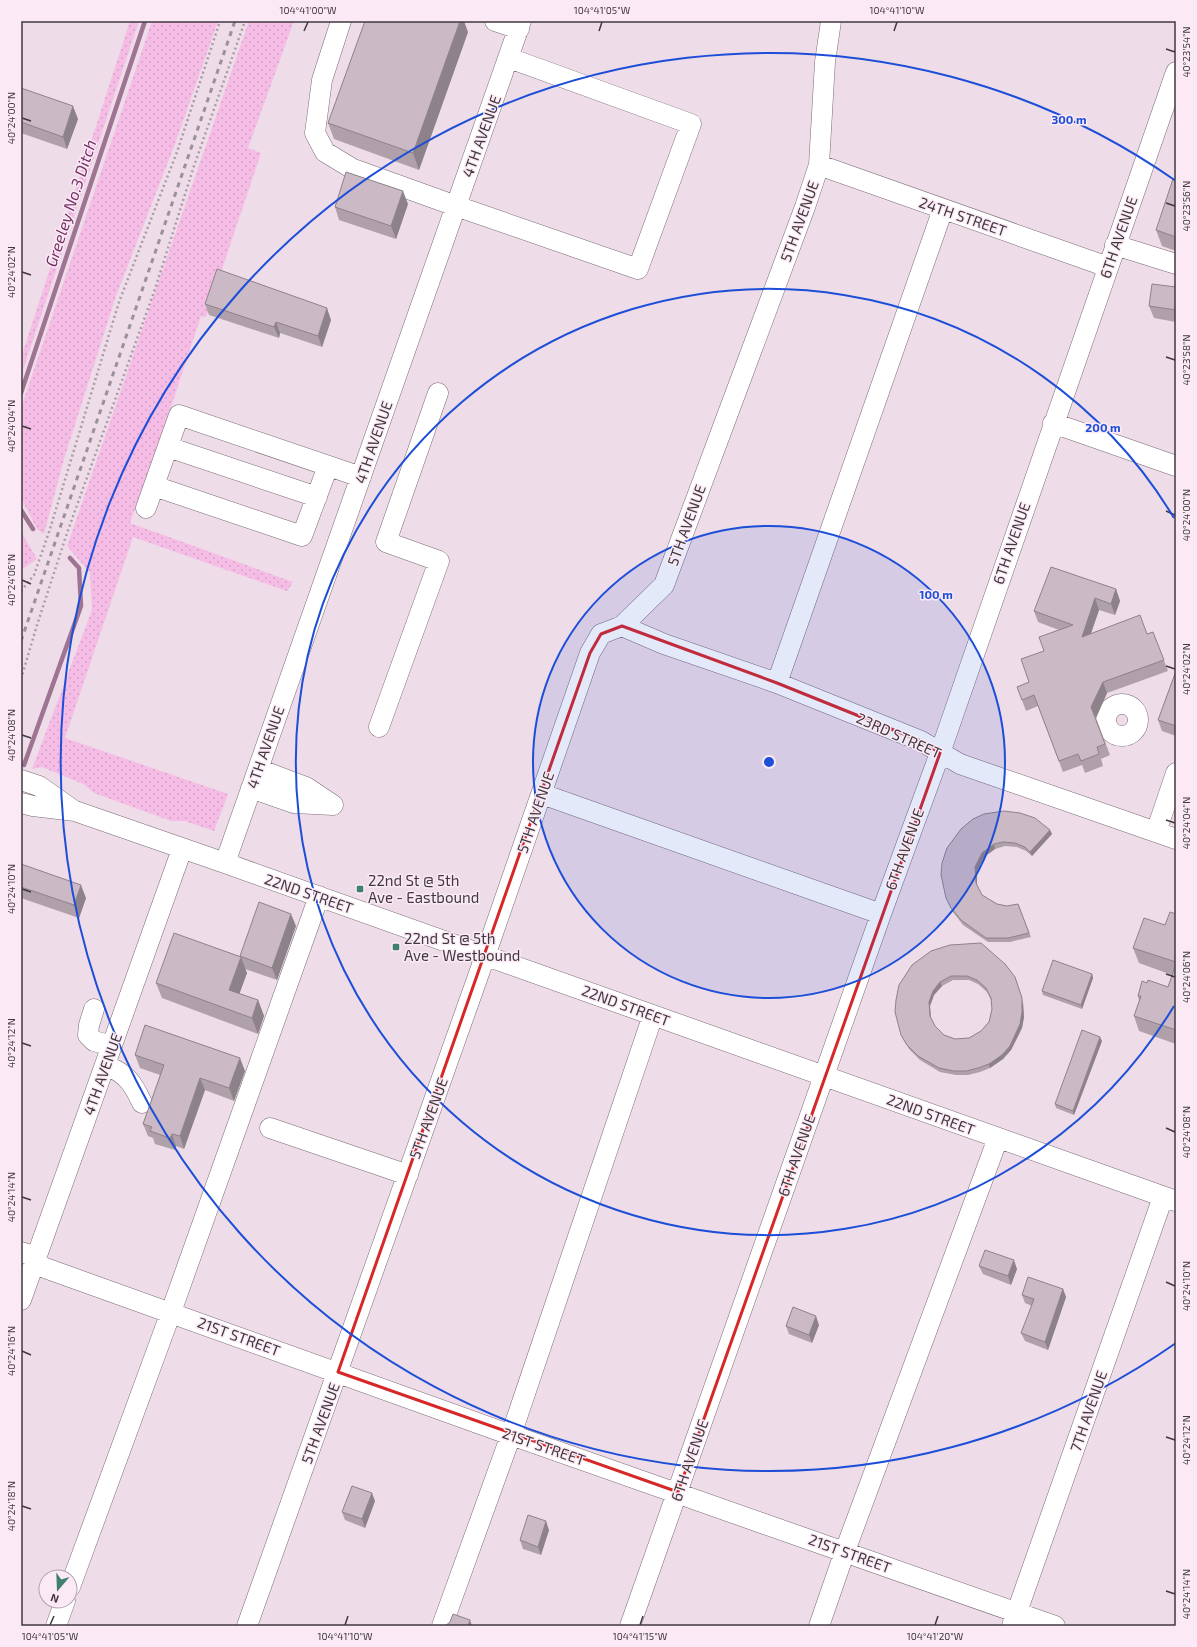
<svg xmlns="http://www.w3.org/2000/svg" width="1197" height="1647" viewBox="0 0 1197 1647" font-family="'Exo 2',sans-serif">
	<defs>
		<pattern id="grass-dots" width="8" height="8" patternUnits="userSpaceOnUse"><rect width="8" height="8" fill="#f5bde5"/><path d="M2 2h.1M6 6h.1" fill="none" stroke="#d3a3c6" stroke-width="1.8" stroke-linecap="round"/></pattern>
	</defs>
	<rect width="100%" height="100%" fill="#eedde8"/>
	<path fill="url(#grass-dots)" d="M130,21H139L21,376V358Z
		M152,21H218L175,144L116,296L64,459L44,534L37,529L21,498V408Z
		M249,21H294L248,148L261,153L206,317L201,316L173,401L130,523L293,582L287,591L133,537L65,738L228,794L214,831L185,821H171L94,793L83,784L42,767L32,769L92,610L90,573L67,546Z
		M21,531L37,559L21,570Z"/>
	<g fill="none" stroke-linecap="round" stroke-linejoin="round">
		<path stroke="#9e7492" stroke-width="4.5" d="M21,393L145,21
			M21,510L33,529
			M24,765L81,606L79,568L70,558"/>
		<defs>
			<path id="minor" d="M341,21L322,80L315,133L325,152L353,169L456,206L638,269L691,124L509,58
				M495,21L519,29
				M819,165L1108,267
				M1115,245L1176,264
				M1053,423L1176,466
				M168,447L317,497
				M154,486L302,536L328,466
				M146,508L179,415L361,477
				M622,626L664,644L777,683L921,741L960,764L1176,839
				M777,683L943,209
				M1106 720a16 16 0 1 1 32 0a16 16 0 1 1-32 0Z
				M379,727L439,561L386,542L438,393
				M258,769L306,787L333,805
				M21,780L39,786L73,810
				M251,788L294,803L333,805
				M542,794L881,914
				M21,803L33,806L75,811L225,863L1176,1201
				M1156,832L1176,773
				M225,863L521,21
				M94,1009L89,1025L88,1035L94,1041L112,1046
				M105,1065C126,1073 133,1083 142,1103
				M270,1128L408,1175
				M21,1252L36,1257
				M34,1264L511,1435L1055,1626
				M21,1300L182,849
				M70,1587L171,1312L319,896
				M56,1626L65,1601
				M247,1626L476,982L590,653L601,634L622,626L664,585L805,207L819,165L825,62L831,21
				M442,1626L511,1435L653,1015
				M630,1626L881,914L940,753L1176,72
				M819,1626L845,1551L998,1138
				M1012,1626L1163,1197"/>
		</defs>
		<use href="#minor" stroke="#796b75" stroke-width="21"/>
		<path stroke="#a99ca5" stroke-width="2.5" stroke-dasharray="2 3" stroke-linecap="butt" d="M21,591L34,575L50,529L119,302L177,152L220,21
			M21,679L37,625L67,533L155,289L194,166L245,21"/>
		<use href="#minor" stroke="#fff" stroke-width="20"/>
		<path stroke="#9d9199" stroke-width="3" stroke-dasharray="5 5" stroke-linecap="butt" d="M21,641L235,21"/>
	</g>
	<path fill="#afa0a9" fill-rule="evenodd" d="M468,32L419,170L334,139L328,123Z
		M21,88L78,119L67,149L21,133Z
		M1176,180V251L1162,246L1156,230Z
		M408,204L396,239L339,220L335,207Z
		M1176,287V322L1154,318L1149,306Z
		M205,304L331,320L322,347L280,333L279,338L209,315Z
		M1116,589L1120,601L1115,615L1099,610L1091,633L1147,634L1153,632L1168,671L1107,693L1096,718L1110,755L1101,759L1103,766L1085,773L1082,765L1063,772L1038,706L1026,711L1017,687L1029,682L1044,651L1059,630L1038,622L1034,611Z
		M1176,671V736L1162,731L1158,720Z
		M1050,830L1052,834L1032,856L1026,851L1017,847L1005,846L995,849L984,857L977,871V885L982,895L997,904L1007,906L1018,904L1031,937L1010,942H988L963,925L953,912L946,898L947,848Z
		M21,864L86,898L79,918L21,898Z
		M1176,914V1044L1139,1031L1134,1016L1139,1001L1138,996L1168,987L1172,975L1139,963L1133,948L1165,925Z
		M296,926L277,980L245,969L247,973L239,994L258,1000L264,1016L258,1034L162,998L156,983L240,957V956Z
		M931,951L1023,1003L1024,1017L1022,1028L1011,1050L1003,1059L990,1068L980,1072L968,1075H956L940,1072L920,1060L909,1049L903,1039L901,1035ZM953,980H969L978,984L987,992L991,1000L992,1009L989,1022L981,1031L969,1038L955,1039L944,1035L935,1026L931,1019L930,1006L934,995L942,986Z
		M1092,974L1093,978L1082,1009L1043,995L1042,991Z
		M1102,1041L1074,1115L1056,1108L1055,1104Z
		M135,1055L245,1071L234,1101L205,1090L184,1149L176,1146L175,1150L155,1144L153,1138L148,1136L143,1124L160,1075L140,1068Z
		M979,1266L1017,1269L1011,1285L983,1274Z
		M1063,1289L1066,1297L1048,1350L1025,1341L1021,1333L1032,1306L1025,1303L1022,1295Z
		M819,1325L812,1343L789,1334L786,1326Z
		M375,1501L365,1528L345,1520L342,1512Z
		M549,1530L541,1555L523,1549L520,1540Z"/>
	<path fill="#8e828a" d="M460,21H464L468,32L419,170L413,153Z
		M73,106L78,119L67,149L63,137Z
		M403,191L408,204L396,239L391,226Z
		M327,308L331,320L322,347L318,336Z
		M276,322L280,333L279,338L274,327Z
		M1116,589L1120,601L1115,615L1111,604Z
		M1095,598L1099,610L1086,648L1082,637Z
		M1103,682L1107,693L1096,718L1091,707Z
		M1050,830L1052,834L1032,856L1030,852Z
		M994,844L995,849L984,857L977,871V887L976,883L975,867L982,853Z
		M81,885L86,898L79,918L74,905Z
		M291,914L296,926L277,980L272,968Z
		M241,957L247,973L235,1006L229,990Z
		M1092,974L1093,978L1082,1009L1081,1005Z
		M1015,977L1023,1003L1024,1017L1022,1028L1011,1050L1003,1059L990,1068L989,1064Z
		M940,982L942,986L934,995L930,1006L931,1020L930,1016L929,1002L933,991Z
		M258,1000L264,1016L258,1034L252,1018Z
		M1100,1037L1102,1041L1074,1115L1073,1111Z
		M240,1058L245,1071L234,1101L229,1088Z
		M200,1078L205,1090L184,1149L180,1136Z
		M172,1134L176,1146L175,1150L170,1138Z
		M1014,1260L1017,1269L1011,1285L1008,1276Z
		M1063,1289L1066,1297L1048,1350L1045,1342Z
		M816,1316L819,1325L812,1343L809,1335Z
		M372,1493L375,1501L365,1528L362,1519Z
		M546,1521L549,1530L541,1555L538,1547Z
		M470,1620L472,1626H468Z"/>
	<path fill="#cbbac5" stroke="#8e828a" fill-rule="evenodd" d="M365,21H460L413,153L328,123Z
		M21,88L73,106L63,137L21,122Z
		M346,172L403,191L391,226L335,207Z
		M1173,179L1176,180V237L1156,230Z
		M217,269L327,308L318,336L276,322L274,327L205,304Z
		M1152,284L1176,287V310L1149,306Z
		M1051,567L1116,589L1111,604L1095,598L1082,637L1140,615L1147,634L1153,632L1164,660L1103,682L1091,707L1105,744L1097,747L1099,754L1081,761L1078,754L1059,761L1034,695L1022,700L1017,687L1029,682L1021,659L1044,651L1039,637L1073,625L1034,611Z
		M1176,671V726L1158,720Z
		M1004,811L1020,813L1035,818L1050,830L1030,852L1025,847L1015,843L1003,842L994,844L982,853L975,867L976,883L982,895L997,904L1007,906L1018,904L1029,933L1008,938H986L961,920L951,908L946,898L941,875L942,863L947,848L961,829L973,819L984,814Z
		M21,864L81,885L74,905L21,887Z
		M259,902L291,914L272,968L240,956Z
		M1170,912L1176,914V962L1133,948L1144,918L1165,925Z
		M174,933L241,957L229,990L258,1000L252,1018L156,983Z
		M981,943L1005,964L1015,977L1022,998V1012L1020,1024L1010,1046L1002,1055L989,1064L978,1068L966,1071H954L939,1068L918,1056L907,1045L901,1035L895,1012L896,1000L899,985L912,965L931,951L950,945ZM951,976H967L977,980L986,988L991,998L992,1009L989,1022L981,1031L969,1038L955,1039L944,1035L935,1026L930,1016L929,1002L933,991L940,982Z
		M1053,960L1092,974L1081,1005L1042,991Z
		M1176,964V1030L1134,1016L1141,996H1138L1142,981L1147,983L1148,980L1168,987Z
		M145,1025L240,1058L229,1088L200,1078L180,1136L172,1134L170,1138L150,1131L152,1127L143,1124L164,1065L135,1055Z
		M1082,1030L1100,1037L1073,1111L1055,1104Z
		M985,1250L1014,1260L1008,1276L979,1266Z
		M1028,1277L1063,1289L1045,1342L1021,1333L1034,1299L1022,1295Z
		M793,1307L816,1316L809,1335L786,1326Z
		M352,1486L372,1493L362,1519L342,1512Z
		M528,1515L546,1521L538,1547L520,1540Z
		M453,1614L470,1620L468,1626H445L450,1622Z"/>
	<path fill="none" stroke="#d62828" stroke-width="3" stroke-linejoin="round" d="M622,626L777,683L921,741L940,753L678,1492L338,1372L590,653L601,634Z"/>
	<path fill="none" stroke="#40393e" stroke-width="1.5" d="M304,31L308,22M599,31L602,22M894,31L897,22M1166,49L1175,52M22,118L31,121M1166,203L1175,206M22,272L31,275M1166,357L1175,360M22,426L31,429M1166,511L1175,515M22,580L31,584M1166,666L1175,669M22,735L31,738M1166,820L1175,823M22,889L31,892M1166,974L1175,977M22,1043L31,1046M1166,1128L1175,1132M22,1197L31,1200M1166,1282L1175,1286M22,1351L31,1355M1166,1437L1175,1440M22,1506L31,1509M1166,1591L1175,1594M50,1625L54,1616M345,1625L348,1616M640,1625L643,1616M935,1625L938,1616"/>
	<circle cx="769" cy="762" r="236" fill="#1d4ed8" fill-opacity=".12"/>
	<g fill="none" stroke="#1d4ed8" stroke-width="2">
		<circle cx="769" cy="762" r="236"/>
		<path d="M1174 1006A473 473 0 1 1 1174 518"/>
		<path d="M1176 1343A709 709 0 1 1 1176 181"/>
	</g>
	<g fill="#3f8070" stroke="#fbeaf6" stroke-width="1.5">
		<rect x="356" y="885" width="8" height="8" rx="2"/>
		<rect x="392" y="943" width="8" height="8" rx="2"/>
	</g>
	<g text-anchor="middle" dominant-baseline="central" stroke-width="3" stroke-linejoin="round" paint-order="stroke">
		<g font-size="15" fill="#40393e" stroke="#fbeaf6">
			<text transform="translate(481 136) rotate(-70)">4TH AVENUE</text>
			<text transform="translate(963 216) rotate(19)">24TH STREET</text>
			<text transform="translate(799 221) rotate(-70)">5TH AVENUE</text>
			<text transform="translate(1118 237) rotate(-71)">6TH AVENUE</text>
			<text transform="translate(373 442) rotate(-71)">4TH AVENUE</text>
			<text transform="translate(686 525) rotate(-70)">5TH AVENUE</text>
			<text transform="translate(1011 543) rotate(-71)">6TH AVENUE</text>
			<text transform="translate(899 735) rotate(24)">23RD STREET</text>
			<text transform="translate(265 747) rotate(-71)">4TH AVENUE</text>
			<text transform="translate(535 812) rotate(-71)">5TH AVENUE</text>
			<text transform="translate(904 849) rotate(-70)">6TH AVENUE</text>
			<text transform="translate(309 893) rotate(19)">22ND STREET</text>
			<text transform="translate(626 1005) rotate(20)">22ND STREET</text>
			<text transform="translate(102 1074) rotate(-70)">4TH AVENUE</text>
			<text transform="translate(931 1114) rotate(20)">22ND STREET</text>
			<text transform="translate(428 1118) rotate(-70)">5TH AVENUE</text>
			<text transform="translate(796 1155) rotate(-71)">6TH AVENUE</text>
			<text transform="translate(239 1336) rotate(20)">21ST STREET</text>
			<text transform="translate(1088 1411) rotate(-71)">7TH AVENUE</text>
			<text transform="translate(320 1423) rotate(-70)">5TH AVENUE</text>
			<text transform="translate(544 1446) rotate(19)">21ST STREET</text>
			<text transform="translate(689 1460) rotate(-71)">6TH AVENUE</text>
			<text transform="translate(850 1553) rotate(20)">21ST STREET</text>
		</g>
		<g font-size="15" fill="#40393e" stroke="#fbeaf6" text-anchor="start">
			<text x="368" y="880">22nd St @ 5th<tspan x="368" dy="17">Ave - Eastbound</tspan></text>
			<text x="404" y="938">22nd St @ 5th<tspan x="404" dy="17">Ave - Westbound</tspan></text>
		</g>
		<g font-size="16" font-style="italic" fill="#743065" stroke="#fbeaf6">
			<text transform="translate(70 203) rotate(-72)">Greeley No.3 Ditch</text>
		</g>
	</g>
	<circle cx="769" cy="762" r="6" fill="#1d4ed8" stroke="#fbeaf6" stroke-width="2"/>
	<g font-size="12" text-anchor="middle" font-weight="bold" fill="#1d4ed8" stroke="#fbeaf6" stroke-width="3" stroke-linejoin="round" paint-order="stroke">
		<text x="1069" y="124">300 m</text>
		<text x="1103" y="432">200 m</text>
		<text x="936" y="599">100 m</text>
	</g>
	<rect width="1197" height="1647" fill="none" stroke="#fbeaf6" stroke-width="44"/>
	<g transform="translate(58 1589) rotate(199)"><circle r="19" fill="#fbeaf6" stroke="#b0a3ac"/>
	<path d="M0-3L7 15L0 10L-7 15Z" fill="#3f8070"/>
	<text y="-6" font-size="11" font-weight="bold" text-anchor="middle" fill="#40393e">N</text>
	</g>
	<rect x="22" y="22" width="1153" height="1603" fill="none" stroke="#40393e" stroke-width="1.5"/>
	<g font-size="10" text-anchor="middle" fill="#40393e">
		<text x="308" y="14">104°41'00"W</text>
		<text x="602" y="14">104°41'05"W</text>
		<text x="897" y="14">104°41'10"W</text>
		<text transform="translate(1186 52) rotate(-90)" y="4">40°23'54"N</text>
		<text transform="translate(11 118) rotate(-90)" y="4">40°24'00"N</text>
		<text transform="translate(1186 206) rotate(-90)" y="4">40°23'56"N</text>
		<text transform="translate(11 272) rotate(-90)" y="4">40°24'02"N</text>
		<text transform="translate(1186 360) rotate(-90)" y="4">40°23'58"N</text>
		<text transform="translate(11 426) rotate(-90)" y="4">40°24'04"N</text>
		<text transform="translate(1186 515) rotate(-90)" y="4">40°24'00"N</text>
		<text transform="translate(11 580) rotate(-90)" y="4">40°24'06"N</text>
		<text transform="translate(1186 669) rotate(-90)" y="4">40°24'02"N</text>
		<text transform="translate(11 735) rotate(-90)" y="4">40°24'08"N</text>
		<text transform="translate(1186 823) rotate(-90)" y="4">40°24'04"N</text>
		<text transform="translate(11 889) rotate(-90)" y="4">40°24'10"N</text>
		<text transform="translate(1186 977) rotate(-90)" y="4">40°24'06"N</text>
		<text transform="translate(11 1043) rotate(-90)" y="4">40°24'12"N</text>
		<text transform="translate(1186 1132) rotate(-90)" y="4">40°24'08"N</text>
		<text transform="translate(11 1197) rotate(-90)" y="4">40°24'14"N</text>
		<text transform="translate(1186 1286) rotate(-90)" y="4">40°24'10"N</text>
		<text transform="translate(11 1351) rotate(-90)" y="4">40°24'16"N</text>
		<text transform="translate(1186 1440) rotate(-90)" y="4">40°24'12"N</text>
		<text transform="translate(11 1506) rotate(-90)" y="4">40°24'18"N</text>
		<text transform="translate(1186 1594) rotate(-90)" y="4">40°24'14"N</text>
		<text x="50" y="1640">104°41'05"W</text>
		<text x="345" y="1640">104°41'10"W</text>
		<text x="640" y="1640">104°41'15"W</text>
		<text x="935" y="1640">104°41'20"W</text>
	</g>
</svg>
